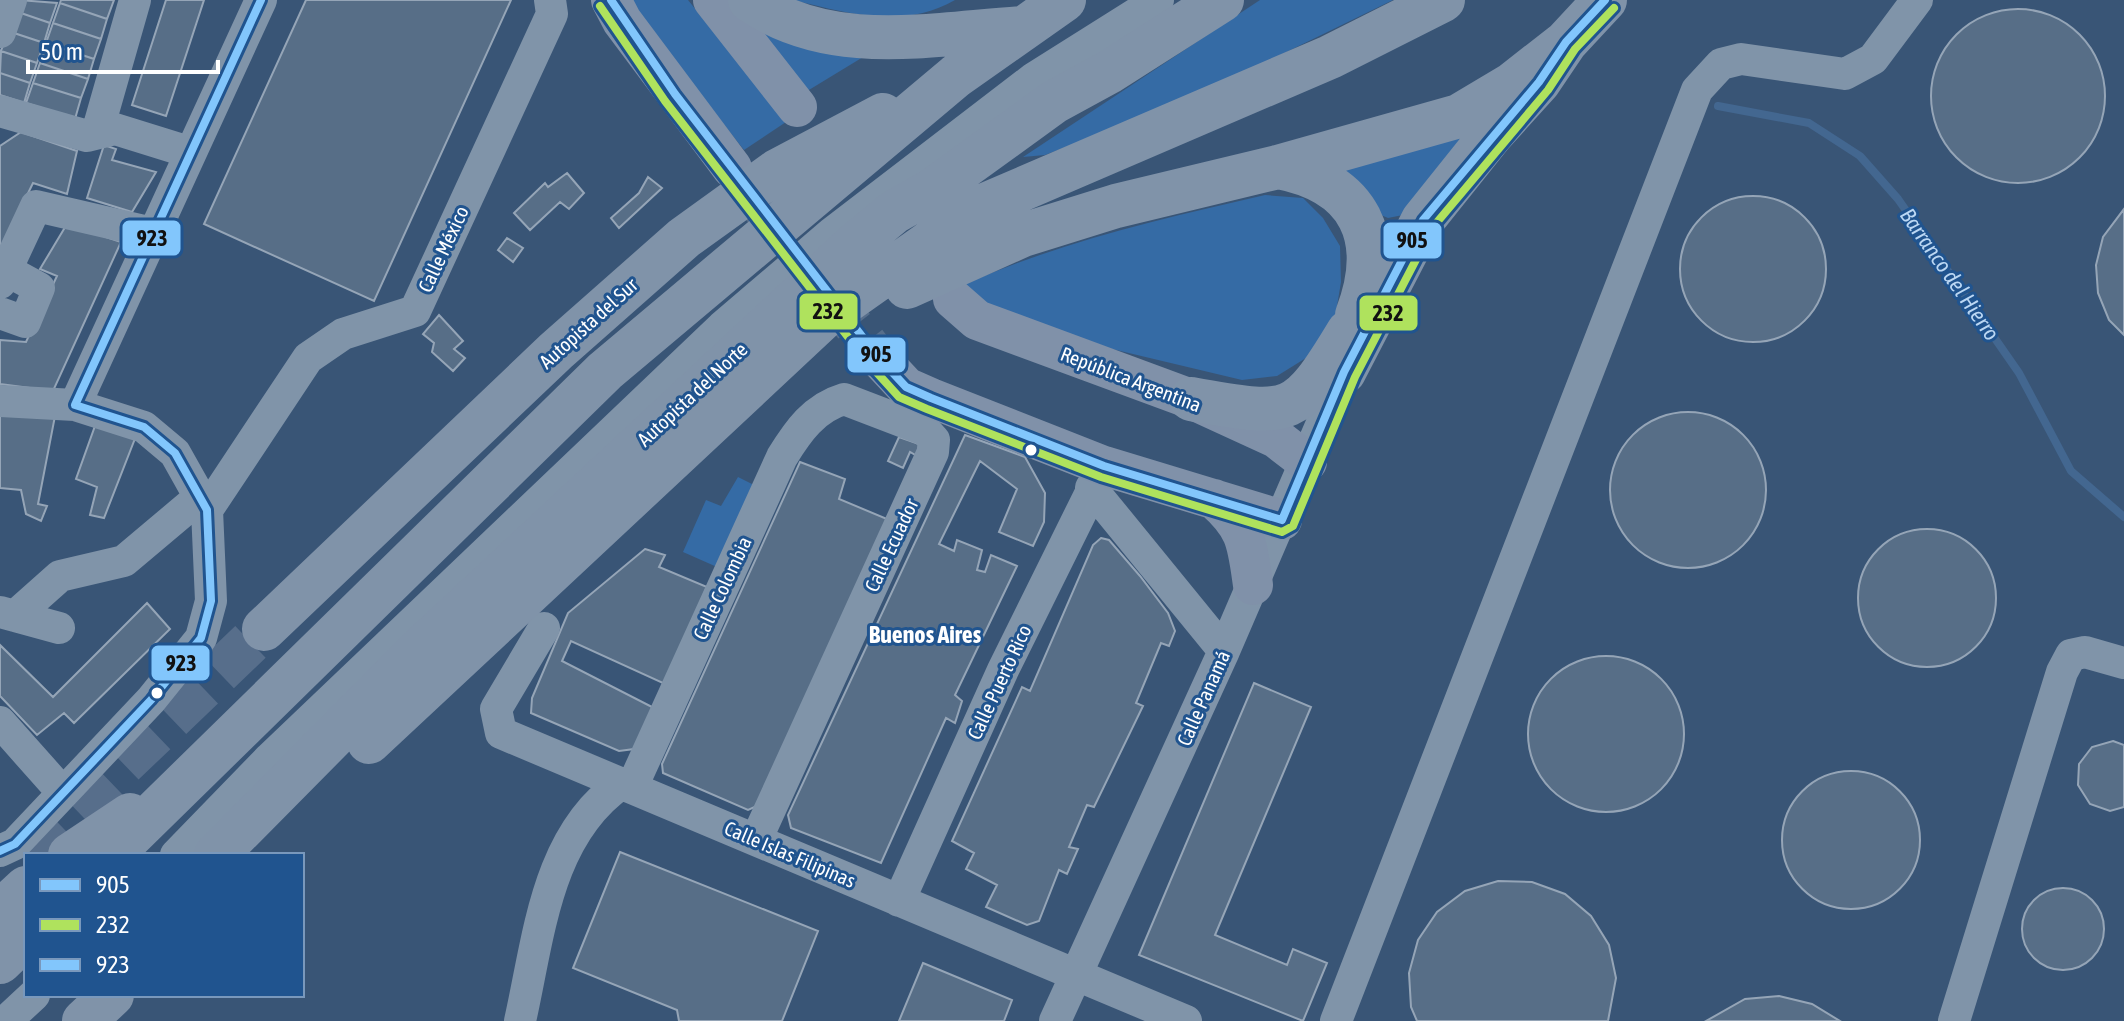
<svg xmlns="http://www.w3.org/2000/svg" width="2124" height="1021" viewBox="0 0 2124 1021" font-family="'Asap Condensed',sans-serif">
	<rect width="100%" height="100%" fill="#395576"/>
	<path fill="#356ba5" d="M631,0H688L786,122L744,150L644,23Z
		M731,0L873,51L799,96Z
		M793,0H955C903,30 847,13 793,0Z
		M1260,0H1393L1186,101L1045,155L1023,157Z
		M1495,110L1408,214L1388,218L1369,210L1321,165Z
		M1265,195L1303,198L1323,218L1340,246L1341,282L1335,318L1314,353L1277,376L1242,380L1112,349L986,304L961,286C1059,242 1161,219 1265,195Z
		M738,477L756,486L717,567L683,552L706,500L721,506Z"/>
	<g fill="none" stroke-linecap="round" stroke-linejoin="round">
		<path stroke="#436790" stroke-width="8" d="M1718,106L1809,123L1860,156L1898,199L2019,373L2071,471L2124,517"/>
	</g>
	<path fill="#576e87" stroke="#95a5b7" stroke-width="2" d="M19,0L57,3L50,23L15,11Z
		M61,0H114L107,19L60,3Z
		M166,0H204L166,116L132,105Z
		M306,0H511L374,301L204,224Z
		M60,3L107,19L101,39L53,23Z
		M1931 96a87 87 0 1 1 174 0a87 87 0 1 1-174 0Z
		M15,11L50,23L44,43L8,31Z
		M53,23L101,39L94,59L46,43Z
		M8,31L44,43L37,63L1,51Z
		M46,43L94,59L88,79L40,63Z
		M1,51L37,63L30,83L0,73Z
		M40,63L88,79L81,98L33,83Z
		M0,73L30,83L24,103L0,95Z
		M33,83L81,98L75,119L26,103Z
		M21,132L77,151L67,194L33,183L0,251V146Z
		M104,145L116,149L112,160L156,172L132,212L87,198Z
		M567,173L584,193L569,209L560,202L530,230L514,213L545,183L548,187Z
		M648,177L662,188L619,228L611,218L639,193Z
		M1680 269a73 73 0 1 1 146 0a73 73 0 1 1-146 0Z
		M2124,209V335L2109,320L2098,293L2096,265L2103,237Z
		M67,224L121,242L53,391L0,384V340L26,342L57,276L40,269Z
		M507,238L523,248L513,262L498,250Z
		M439,315L463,341L454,349L465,358L453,371L432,352L434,343L423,334Z
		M1610 490a78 78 0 1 1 156 0a78 78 0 1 1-156 0Z
		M0,413L55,416L38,504L47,506L41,521L26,514L21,490L0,488Z
		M95,426L136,436L104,518L90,515L97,487L76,479Z
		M965,435L1025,457L1045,493L1044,522L1033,546L999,532L1017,489L980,461L939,544L954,551L957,540L982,550L977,570L985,572L991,555L1017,566L955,695L962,701L955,723L946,718L881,863L791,828L788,815Z
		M899,437L919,444L917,456L910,452L903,468L888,461Z
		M800,462L845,479L839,499L887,519L757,806L748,810L663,773L662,764Z
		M1858 598a69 69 0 1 1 138 0a69 69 0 1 1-138 0Z
		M1101,538L1109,540L1140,576L1168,613L1175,631L1169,646L1161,643L1136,703L1143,706L1094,807L1087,805L1069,847L1078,849L1067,874L1059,870L1039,921L1027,925L986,907L997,885L966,869L974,853L952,841L1022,687L1030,691L1093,545Z
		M645,549L665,555L659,567L707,587L665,684L571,641L562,661L654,708L634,749L619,751L531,713L532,698L568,613Z
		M147,603L170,629L74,723L64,713L37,735L0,696V645L53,697Z
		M1528 734a78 78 0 1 1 156 0a78 78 0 1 1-156 0Z
		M1254,683L1311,707L1215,935L1287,965L1293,949L1327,963L1303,1021L1139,955Z
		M2113,741L2124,745V807L2110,811L2090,804L2078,785L2079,764L2092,747Z
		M1782 840a69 69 0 1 1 138 0a69 69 0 1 1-138 0Z
		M620,852L818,931L782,1021H679L677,1010L573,968Z
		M1498,881L1532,882L1565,894L1591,916L1609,945L1616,978L1608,1021H1417L1411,1007L1409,973L1418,940L1437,912L1465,891Z
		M2022 929a41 41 0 1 1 82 0a41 41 0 1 1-82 0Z
		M923,963L1012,1000L1004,1021H899Z
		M1779,996L1812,1004L1840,1021H1706L1745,999Z"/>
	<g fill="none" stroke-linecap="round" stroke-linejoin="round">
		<path stroke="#576e8b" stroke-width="40" stroke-dasharray="40 20" stroke-linecap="butt" d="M756,200L878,357"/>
		<path stroke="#576e8b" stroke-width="44" stroke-dasharray="44 22" stroke-linecap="butt" d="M28,855L264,629"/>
		<path stroke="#8094a9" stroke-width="32" d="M0,32L11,0
			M0,111L87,136L115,129L189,152
			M97,133L135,0
			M0,283L36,206L153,233
			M0,313L25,322L39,288L6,270
			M0,401L75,405L144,427L175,453L207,510L211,601L201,638L151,700L15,844L0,851
			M75,405L261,0
			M1091,488L1224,651
			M207,510L308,358L343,334L415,311L552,14L550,0
			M0,612L59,628
			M15,616L60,576L124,561L200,497
			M544,628L496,709L501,733L1186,1021
			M0,722L63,793
			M632,787L782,457C798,431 814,408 844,399L925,430L934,440L933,452L756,840
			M176,855L270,758L722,327L832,233L1034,78L1158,0
			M899,901L1003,670L1104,466
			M6,1021L34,995
			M520,1021C539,937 546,835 622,783
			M1055,1021L1224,651L1344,372
			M1336,1021L1697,90L1721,64L1741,59L1845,74L1873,59L1917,0
			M1954,1021L2062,672L2071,655L2085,652L2124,663"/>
		<path stroke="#8091a9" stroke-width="40" d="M611,0L622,21L732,168
			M713,0L797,107
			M953,299L977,320L1191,399L1276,438L1307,462
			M878,357L906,387L931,398L1104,466L1282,520
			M1214,499C1247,528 1247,543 1253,585"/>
		<path stroke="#8093a9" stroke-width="44" d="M750,0C830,56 930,34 1021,28
			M1278,167C1361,183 1386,238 1357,315
			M943,223L1330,57L1443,0
			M907,287L1023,235L1116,206L1278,167L1459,116L1511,85L1566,42
			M1344,372L1423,220L1491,135L1539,82L1566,42L1605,0
			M1191,399C1290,416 1295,420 1348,332
			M264,629L556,351L684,238L777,171L883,115
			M369,742L824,317L970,214
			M70,855L130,815
			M111,855L605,371L956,76L1064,0
			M216,855L419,650L852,247L894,212L931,191L1054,102L1109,72L1222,0
			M0,912L26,888
			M0,962L26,937
			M84,1021L112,995"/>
		<defs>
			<path id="bus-1" d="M611,0L675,94L878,357L906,387L931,398L1104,466L1282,520
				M1282,520L1344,372L1423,220L1539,82L1566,42L1605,0"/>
			<path id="bus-2" d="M600,6L665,101L869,364L899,397L927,409L1101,477L1282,532L1293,526L1355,377L1433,227L1548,90L1575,49L1614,8"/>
			<path id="bus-3" d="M0,851L15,844L151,700L201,638L211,601L207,510L175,453L144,427L75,405L261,0"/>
		</defs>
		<use href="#bus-1" stroke="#20548f" stroke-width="14"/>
		<use href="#bus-2" stroke="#20548f" stroke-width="14"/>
		<use href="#bus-3" stroke="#20548f" stroke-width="14"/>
		<use href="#bus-1" stroke="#82c6fc" stroke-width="8"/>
		<use href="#bus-2" stroke="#afe25d" stroke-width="8"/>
		<use href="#bus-3" stroke="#82c6fc" stroke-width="8"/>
	</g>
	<g fill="#fff" stroke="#20548f" stroke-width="3">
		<circle cx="1031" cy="450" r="7"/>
		<circle cx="157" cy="693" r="7"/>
	</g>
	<g text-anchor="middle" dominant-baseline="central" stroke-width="6" stroke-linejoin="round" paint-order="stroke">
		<g font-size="20" fill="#fff" stroke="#20548f">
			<text transform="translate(443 249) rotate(-65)">Calle México</text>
			<text transform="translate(588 323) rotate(-42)">Autopista del Sur</text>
			<text transform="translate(1131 379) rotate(21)">República Argentina</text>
			<text transform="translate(692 394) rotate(-43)">Autopista del Norte</text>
			<text transform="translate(891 545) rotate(-65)">Calle Ecuador</text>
			<text transform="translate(722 588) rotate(-65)">Calle Colombia</text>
			<text transform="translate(999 682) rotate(-65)">Calle Puerto Rico</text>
			<text transform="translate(1203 698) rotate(-66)">Calle Panamá</text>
			<text transform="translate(790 854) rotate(23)">Calle Islas Filipinas</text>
		</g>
		<g font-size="22" font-style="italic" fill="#bbd7f3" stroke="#20548f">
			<text transform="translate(1950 274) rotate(55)">Barranco del Hierro</text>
		</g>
		<g font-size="24" font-weight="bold" fill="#fff" stroke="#20548f">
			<text x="925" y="634">Buenos Aires</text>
		</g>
	</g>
	<g stroke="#20548f" stroke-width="3">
		<rect x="121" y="219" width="61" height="38" rx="8" fill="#82c6fc"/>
		<rect x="1382" y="221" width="61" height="39" rx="8" fill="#82c6fc"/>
		<rect x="798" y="292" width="61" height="39" rx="8" fill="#afe25d"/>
		<rect x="1358" y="294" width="61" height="38" rx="8" fill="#afe25d"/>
		<rect x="846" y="336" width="61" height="38" rx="8" fill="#82c6fc"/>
		<rect x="150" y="644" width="61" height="38" rx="8" fill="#82c6fc"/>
	</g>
	<g font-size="22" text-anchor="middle" font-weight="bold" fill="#111">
		<text x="152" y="246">923</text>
		<text x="1412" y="248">905</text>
		<text x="828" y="319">232</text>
		<text x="1388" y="321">232</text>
		<text x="876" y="362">905</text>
		<text x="181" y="671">923</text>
	</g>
	<rect x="24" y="853" width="280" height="144" fill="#20548f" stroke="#7998bc" stroke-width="2"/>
	<rect x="40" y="879" width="40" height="12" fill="#82c6fc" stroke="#7998bc" stroke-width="2"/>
	<text x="96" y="893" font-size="24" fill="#ffffff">905</text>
	<rect x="40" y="919" width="40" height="12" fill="#afe25d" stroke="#7998bc" stroke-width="2"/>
	<text x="96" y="933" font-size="24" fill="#ffffff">232</text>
	<rect x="40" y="959" width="40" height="12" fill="#82c6fc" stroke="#7998bc" stroke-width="2"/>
	<text x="96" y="973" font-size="24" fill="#ffffff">923</text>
	<path d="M28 60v12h190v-12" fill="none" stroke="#ffffff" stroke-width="4"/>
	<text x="40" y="60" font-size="24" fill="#ffffff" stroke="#20548f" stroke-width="6" paint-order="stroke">50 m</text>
</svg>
